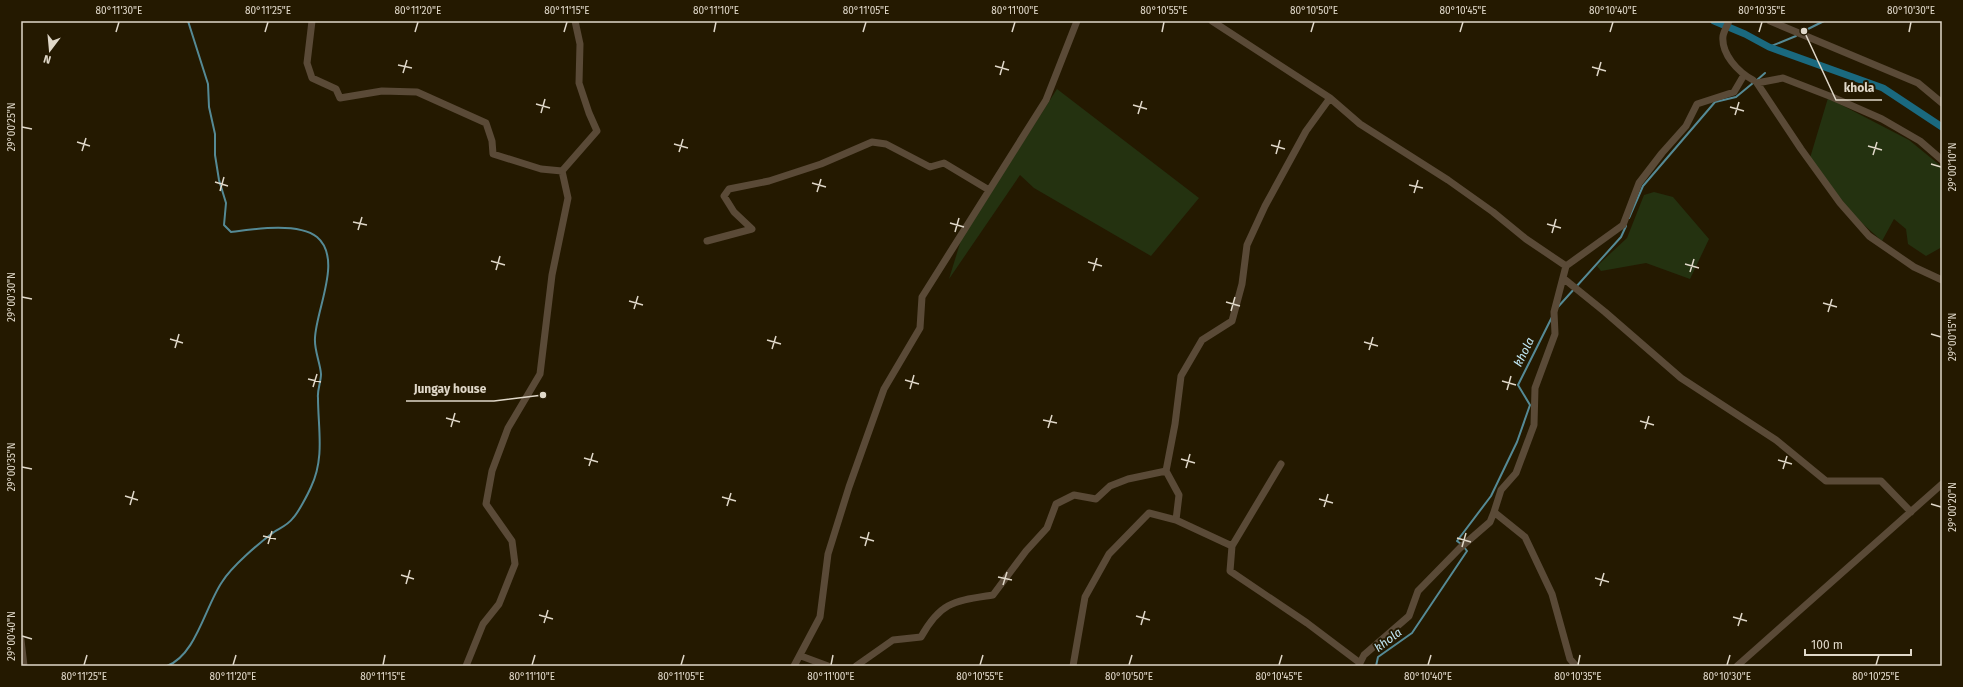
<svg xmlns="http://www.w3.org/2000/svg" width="1963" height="687" viewBox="0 0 1963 687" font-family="'Fira Sans',sans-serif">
	<rect width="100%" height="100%" fill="#241900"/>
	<path fill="#243210" d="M1057,89L1199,198L1151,256L1034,188L1020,175L949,279L961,240Z
		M1828,98L1909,140L1942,167V247L1926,256L1908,244L1906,229L1894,219L1882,241L1854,216L1810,158Z
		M1654,192L1673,197L1709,239L1690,279L1646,263L1601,271L1597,266L1627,238L1644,195Z"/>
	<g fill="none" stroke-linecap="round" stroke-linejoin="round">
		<path stroke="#558a95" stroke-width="2" d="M1804,31L1824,21
			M1769,47L1796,36
			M1757,80L1765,73
			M1629,218L1643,186L1715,102L1736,97L1753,83
			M1557,308L1621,237L1626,226
			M1461,544L1457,541L1491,496L1517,442L1530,405L1518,385L1552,317
			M167,666C196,655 205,607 222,582C232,566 258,544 274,532C280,528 288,525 293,518C298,513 308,494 311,487C325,458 318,428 318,398C317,390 321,382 321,374C320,362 314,350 315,338C316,309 343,259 317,237C298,222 254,229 231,232L224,225L226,203L219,180L215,155V134L209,107L208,84L188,21
			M1376,666L1378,657L1412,633L1467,551L1464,547"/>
		<path stroke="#1a697f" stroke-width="7" d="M1714,21L1745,34L1769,47L1883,88L1942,127"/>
		<path stroke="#5a4a37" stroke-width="7" d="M312,21L307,63L312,78L336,89L340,98L382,91L417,92L486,123L492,141L493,154L541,169L562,171
			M1212,21L1330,98L1360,124L1448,180L1493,212L1526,239L1566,266L1554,312L1555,334L1535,388L1534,425L1516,473L1501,490L1494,512L1525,537L1552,594L1570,659L1576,666
			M1729,21C1727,26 1724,31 1723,36C1721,54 1738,72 1753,80
			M1770,21L1918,83L1942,103
			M1942,160L1920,141L1882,119L1832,97L1783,78L1757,83L1801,149L1840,203L1869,236L1914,267L1942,280
			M707,241L752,229L734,212L724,196L729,189L769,181L821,164L872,142L886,144L930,167L944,163L989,190
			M1566,266L1623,225L1639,183L1662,153L1686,126L1697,104L1734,92L1744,75
			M1563,278L1605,312L1681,378L1776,440L1826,481H1881L1911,512
			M1166,471L1179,495L1176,520L1232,546L1230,571L1307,623L1360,663
			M1232,546L1281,464
			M21,640L24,666
			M801,656L828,666
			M1359,665L1364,655L1409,616L1418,591L1460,548L1490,522L1494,512
			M466,666L483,624L499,604L515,564L512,541L486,504L492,471L508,428L540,374L552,275L568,198L562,171L597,131L589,113L579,83L580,44L575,21
			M794,666L820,617L828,554L849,487L884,389L920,328L922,297L1046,100L1077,21
			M856,666L893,640L921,637C941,601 955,601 993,595L1026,551L1047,528L1056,504L1074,495L1096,499L1110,486L1128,479L1166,471L1175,424L1181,376L1202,340L1232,321L1242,284L1247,245L1265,206L1306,131L1330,98
			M1073,666L1085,597L1109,554L1149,513L1176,520
			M1737,666L1942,484"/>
	</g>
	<path fill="none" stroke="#e0d8c9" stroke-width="1.5" d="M116,32L119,22M265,32L268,22M415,32L418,22M564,32L567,22M714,32L716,22M863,32L866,22M1012,32L1015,22M1162,32L1164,22M1311,32L1314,22M1460,32L1463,22M1610,32L1613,22M1759,32L1762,22M1909,32L1911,22M398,65L412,68M995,66L1009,70M1592,67L1606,71M403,73L407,60M1000,75L1004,61M1597,76L1601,62M536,104L550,108M1133,105L1147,109M1730,107L1744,111M541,113L545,99M1138,114L1142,101M1735,115L1739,102M22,127L32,129M77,142L90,146M674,144L688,148M1271,145L1285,149M1868,146L1882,150M82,151L86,138M679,152L683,139M1276,154L1280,140M1873,155L1877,142M1931,164L1941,167M215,182L228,186M812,183L826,187M1409,185L1423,188M220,191L224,177M817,192L821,179M1414,193L1418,180M353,222L367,225M950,223L964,227M1547,224L1561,228M358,230L362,217M955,232L959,218M1552,233L1556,219M491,261L505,265M1088,262L1102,266M1685,264L1699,268M496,270L500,256M1093,271L1097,258M1690,272L1694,259M22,297L32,299M629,301L643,305M1226,302L1240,306M1823,303L1837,307M634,309L638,296M1231,311L1235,297M1828,312L1832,299M1931,334L1941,337M170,339L183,343M767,340L781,344M1364,342L1378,346M175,348L179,334M772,349L776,336M1369,350L1373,337M308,379L321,382M905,380L919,384M1502,381L1516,385M313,387L317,374M910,389L914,375M1507,390L1511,376M446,418L460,422M1043,420L1057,423M1640,421L1654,425M451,427L455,413M1048,428L1052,415M1645,429L1649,416M584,458L598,462M1181,459L1195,463M1778,460L1792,464M589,466L593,453M22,467L32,469M1186,468L1190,454M1783,469L1787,456M125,496L138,500M722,497L736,501M1319,499L1333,503M1931,504L1941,507M130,505L134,491M727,506L731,493M1324,507L1328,494M263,536L276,539M860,537L874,541M1457,538L1471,542M268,544L272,531M865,546L869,532M1462,547L1466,533M401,575L414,579M998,577L1012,580M1595,578L1609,582M406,584L410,570M1003,585L1007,572M1600,586L1604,573M539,615L553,619M1136,616L1150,620M1733,617L1747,621M544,623L548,610M1141,625L1145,611M1738,626L1742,613M22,636L32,639M84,665L87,655M233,665L236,655M383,665L385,655M532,665L535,655M681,665L684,655M831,665L833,655M980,665L983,655M1129,665L1132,655M1279,665L1282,655M1428,665L1431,655M1578,665L1580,655M1727,665L1730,655M1876,665L1879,655"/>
	<g text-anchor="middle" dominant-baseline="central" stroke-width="4" stroke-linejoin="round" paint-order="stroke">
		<g font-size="12" font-style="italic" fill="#c1e8f5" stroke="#241900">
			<text transform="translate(1524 352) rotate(-64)">khola</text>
			<text transform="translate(1388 640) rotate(-38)">khola</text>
		</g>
	</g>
	<path fill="none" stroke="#e0d8c9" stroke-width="1.5" d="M1804 31L1836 100H1882M543 395L494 401H406"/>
	<g fill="#e0d8c9" stroke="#241900" stroke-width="1.5">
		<circle cx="1804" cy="31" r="4"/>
		<circle cx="543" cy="395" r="4"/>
	</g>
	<g font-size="12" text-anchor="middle" font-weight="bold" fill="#e0d8c9" stroke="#241900" stroke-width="4" stroke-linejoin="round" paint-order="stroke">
		<text x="1859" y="92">khola</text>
		<text x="450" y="393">Jungay house</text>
	</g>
	<rect width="1963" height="687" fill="none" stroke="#241900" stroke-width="44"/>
	<g transform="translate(50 50) rotate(196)" stroke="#241900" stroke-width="3" paint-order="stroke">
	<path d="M0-3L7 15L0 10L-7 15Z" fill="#e0d8c9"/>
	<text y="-6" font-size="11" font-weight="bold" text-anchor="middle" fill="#e0d8c9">N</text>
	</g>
	<path d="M1805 649v6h106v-6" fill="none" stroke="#e0d8c9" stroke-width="2"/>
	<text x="1811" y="649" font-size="12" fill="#e0d8c9" stroke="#241900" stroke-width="3" paint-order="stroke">100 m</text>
	<rect x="22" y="22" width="1919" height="643" fill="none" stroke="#e0d8c9" stroke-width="1.5"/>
	<g font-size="10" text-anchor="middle" fill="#e0d8c9">
		<text x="119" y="14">80°11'30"E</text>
		<text x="268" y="14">80°11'25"E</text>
		<text x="418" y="14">80°11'20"E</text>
		<text x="567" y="14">80°11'15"E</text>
		<text x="716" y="14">80°11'10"E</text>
		<text x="866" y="14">80°11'05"E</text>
		<text x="1015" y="14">80°11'00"E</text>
		<text x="1164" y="14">80°10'55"E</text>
		<text x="1314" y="14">80°10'50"E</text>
		<text x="1463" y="14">80°10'45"E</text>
		<text x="1613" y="14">80°10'40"E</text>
		<text x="1762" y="14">80°10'35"E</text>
		<text x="1911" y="14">80°10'30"E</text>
		<text transform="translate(11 127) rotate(-90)" y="4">29°00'25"N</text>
		<text transform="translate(1952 167) rotate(-90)" y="4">29°00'10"N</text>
		<text transform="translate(11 297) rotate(-90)" y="4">29°00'30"N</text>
		<text transform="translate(1952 337) rotate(-90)" y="4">29°00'15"N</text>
		<text transform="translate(11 467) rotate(-90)" y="4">29°00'35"N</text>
		<text transform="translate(1952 507) rotate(-90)" y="4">29°00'20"N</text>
		<text transform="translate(11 636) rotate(-90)" y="4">29°00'40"N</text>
		<text x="84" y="680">80°11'25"E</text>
		<text x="233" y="680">80°11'20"E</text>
		<text x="383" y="680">80°11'15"E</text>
		<text x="532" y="680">80°11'10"E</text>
		<text x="681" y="680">80°11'05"E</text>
		<text x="831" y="680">80°11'00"E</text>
		<text x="980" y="680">80°10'55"E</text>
		<text x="1129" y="680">80°10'50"E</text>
		<text x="1279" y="680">80°10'45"E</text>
		<text x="1428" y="680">80°10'40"E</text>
		<text x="1578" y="680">80°10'35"E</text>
		<text x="1727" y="680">80°10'30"E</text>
		<text x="1876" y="680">80°10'25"E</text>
	</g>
</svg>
